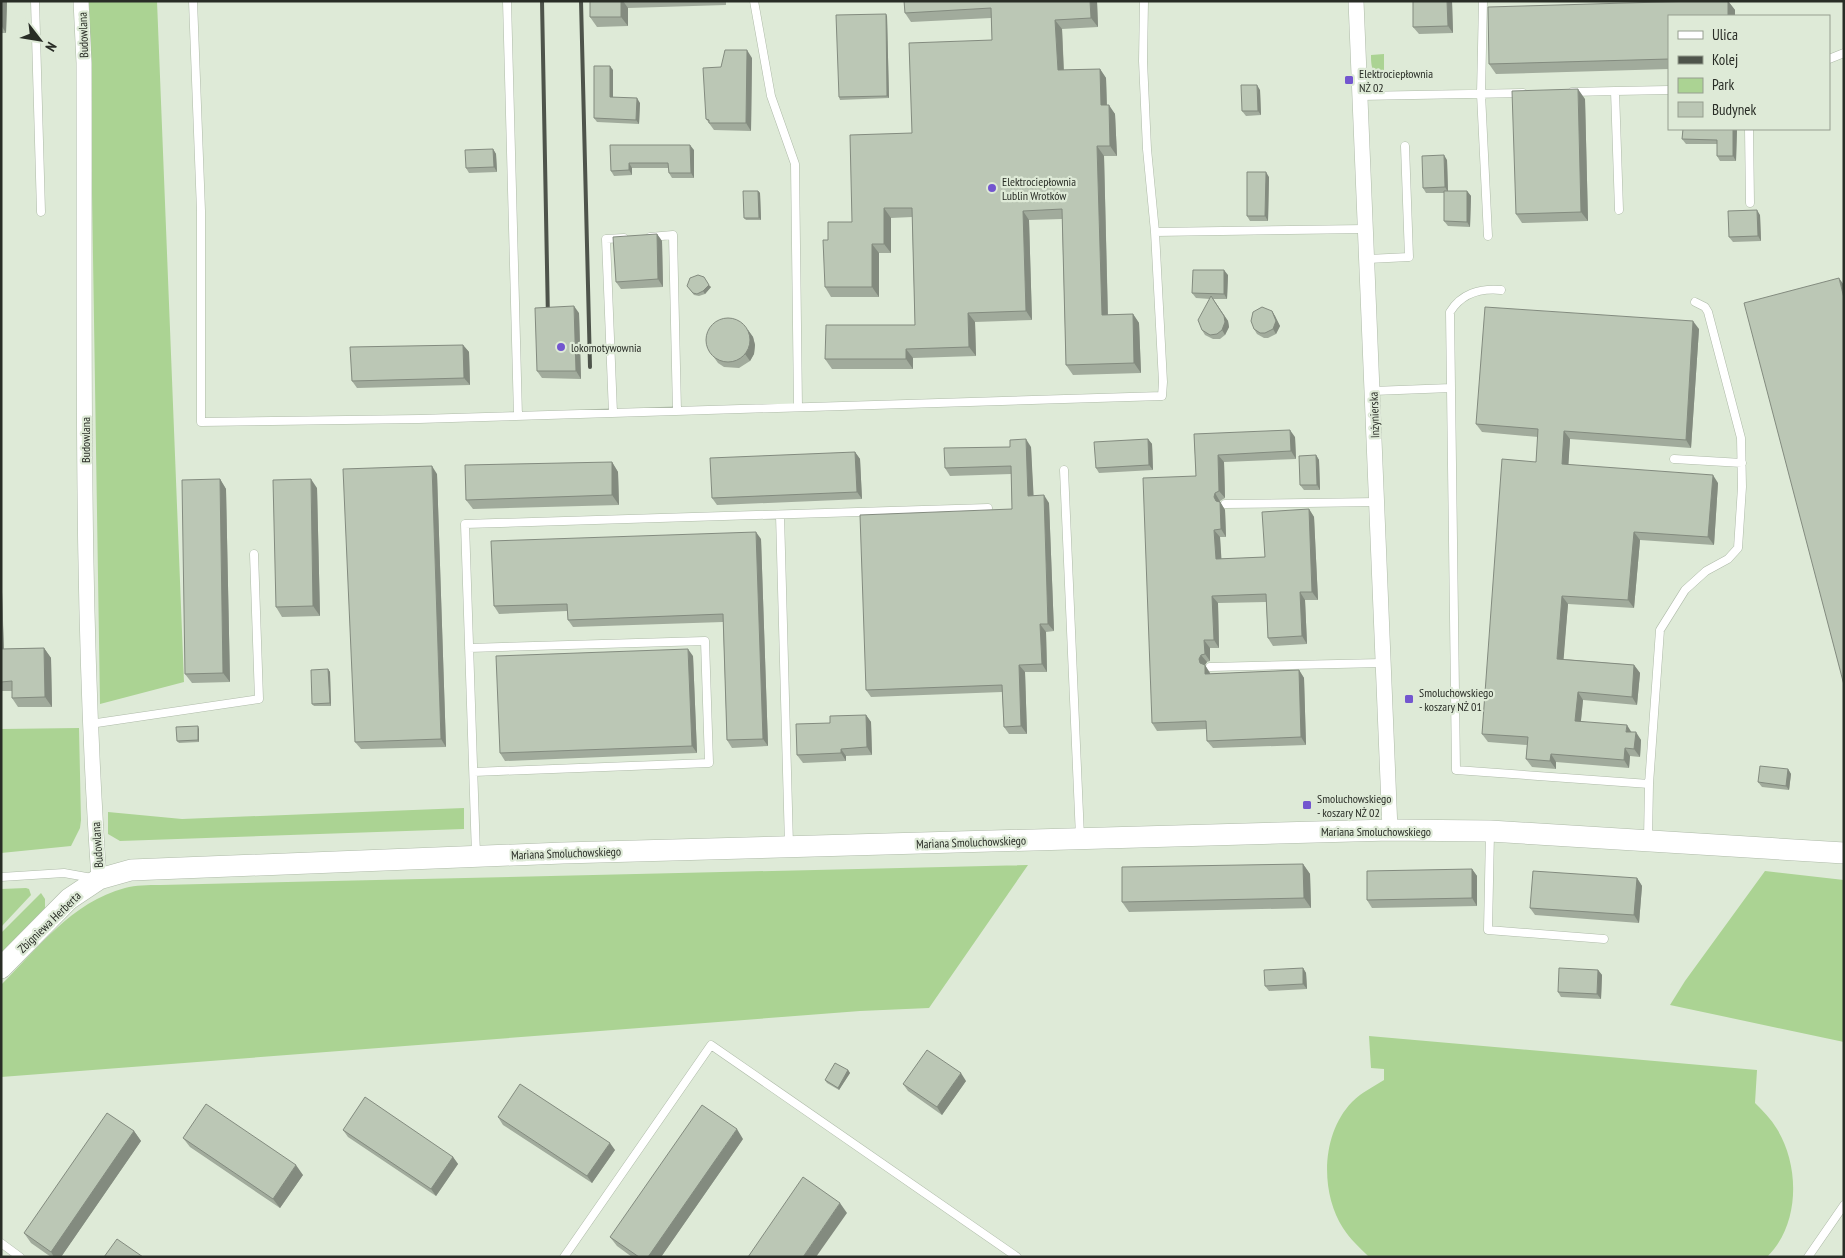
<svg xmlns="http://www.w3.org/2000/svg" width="1845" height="1258" viewBox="0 0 1845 1258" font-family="'PT Sans Narrow',sans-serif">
	<rect width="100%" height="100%" fill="#deead7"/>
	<path fill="#abd393" d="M89,1H157L184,682L100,704Z
		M1384,54V79C1372,74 1371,67 1371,55Z
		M79,728L81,820L80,828L71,846L1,853V729Z
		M464,808V829L120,841L108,834V812L182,819Z
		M1028,865L929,1008L860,1011L1,1077V985C38,948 72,902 125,888C136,885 148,885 160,885Z
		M1765,871L1844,880V1042L1670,1005L1685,981Z
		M26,888L29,889L31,895L1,927V889Z
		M41,893L45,899V910L1,956V933Z
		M1369,1036L1757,1070L1755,1103C1763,1111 1771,1119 1777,1129C1800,1166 1800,1225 1767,1257H1369C1360,1248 1350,1239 1343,1228C1320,1192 1321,1134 1352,1102C1362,1092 1373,1087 1384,1080V1069L1371,1068Z"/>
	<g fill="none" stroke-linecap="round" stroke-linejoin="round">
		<defs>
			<path id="lane" d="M35,1L41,212
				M193,1L201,211V422L419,419L1162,396L1163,382L1155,232L1366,229
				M507,1L518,416
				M754,1L771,96L795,164L798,407
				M1144,1L1143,61L1147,149L1155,232
				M1483,1L1481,94L1488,236
				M1829,59L1844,53
				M1615,91L1669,90
				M1572,92L1615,91L1619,210
				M1360,96L1523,93
				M1749,129L1750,203
				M650,237L673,235L677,411
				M1368,259L1409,257L1405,146
				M1501,290C1480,288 1461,294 1450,312L1456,770L1649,784L1660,630L1685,590L1706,571L1728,559L1738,548L1742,487L1741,438L1708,312L1705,307L1695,302
				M1373,391L1451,388
				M613,413L606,239L624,238
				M1674,459L1742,463
				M1064,470L1080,837
				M1225,504L1377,502
				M780,515L789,845
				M469,648L705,641L709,763L474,772
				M1210,667L1382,663
				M90,724L259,699L254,554
				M1490,833L1488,930L1604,939
				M1648,839L1649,784
				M476,855L465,524L988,508
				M1,877L64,873L92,878
				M1,1243L20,1257
				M564,1257L711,1045L1017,1257
				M1808,1257L1844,1205"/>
			<path id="street" d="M81,1L84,63C85,335 80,608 99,879
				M1356,1L1390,830"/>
			<path id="secondary" d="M1,968L69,899L99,879L131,870L563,853L1390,830L1490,831L1844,853"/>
		</defs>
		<use href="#lane" stroke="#aebaa8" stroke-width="9"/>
		<use href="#street" stroke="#aebaa8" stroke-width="16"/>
		<use href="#secondary" stroke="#aebaa8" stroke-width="22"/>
		<use href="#lane" stroke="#fff" stroke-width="8"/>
		<use href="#street" stroke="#fff" stroke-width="15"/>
		<use href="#secondary" stroke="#fff" stroke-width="21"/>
		<path stroke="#4e544b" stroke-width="4" d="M542,1L548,320
			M581,1L590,367"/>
	</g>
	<path fill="#a1ab9c" d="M1,1H7L6,33H1Z
		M590,1H726V5L628,8V26L597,27L590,17Z
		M904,1H1097L1098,27L1062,29L1064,70L1100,69L1106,78L1107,105L1115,114L1117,156H1104L1108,315L1133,314L1139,323L1141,373L1073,375L1066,365L1062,219L1029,220L1032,320L975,322L976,356L913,358V369H832L825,359L915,325L912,217L891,218V253H879V297H831L825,287L828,240L852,222L912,133L992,40L991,18L911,22L905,13Z
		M1452,1L1453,33L1419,34L1413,27Z
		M1696,1H1728L1735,10L1669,16V69L1496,74L1489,64Z
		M887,16L889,98L840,100L839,97Z
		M752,58L751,131L714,130L706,119L721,67Z
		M613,70V97L640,103L639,124L597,122L594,118Z
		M1260,90L1261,115L1246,116L1242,111Z
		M1585,99L1588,221L1522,223L1516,214Z
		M1683,129H1737L1736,161H1720L1717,156V144H1686L1682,139Z
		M610,145L694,150V178H672L669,173L668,168H632V175L614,176L611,171Z
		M493,149L496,154L497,172L469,173L466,168Z
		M1447,160L1448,191H1467L1471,196L1470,227L1448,226L1444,221V193H1426L1423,188Z
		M1269,177L1268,221H1250L1247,216Z
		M758,191L760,193L761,220H746L744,218Z
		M1760,215L1761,241L1733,242L1729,237Z
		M657,234L662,241L663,287L621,289L616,282Z
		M1228,275L1227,299H1213L1228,321L1229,327L1225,335L1220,339H1213L1205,335L1202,330L1210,299L1196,298L1192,293Z
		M687,286L711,287L705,294L699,296L694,295Z
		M1272,311L1275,316L1280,326L1276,334L1268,338H1264L1257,334L1254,329Z
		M579,313L581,379L542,378L537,371Z
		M1699,329L1691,448L1570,439L1568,465L1718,483L1714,545L1640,540L1634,608L1568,604L1563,659L1634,665L1640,673L1637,705L1583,700L1581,721L1632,732L1641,740L1640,757L1630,756L1629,768L1556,762V769L1532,767L1526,759L1527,745L1488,742L1482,734L1536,462L1538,437L1482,432L1476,424Z
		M748,330L753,337L755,345L754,354L750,361L739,368L724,367L718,363L713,356Z
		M463,345L469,352L470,385L357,388L352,381Z
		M1194,434L1295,437L1296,459L1224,462L1225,498L1220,501V502L1225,510L1226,537H1220L1221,559L1265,557L1309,509L1314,517L1318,600H1305L1307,644L1273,646L1268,638L1266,602L1218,603L1219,648H1210V661L1207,662L1205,665L1210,674L1299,670L1304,678L1306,745L1213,748L1207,741V729L1157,731L1152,723L1196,476Z
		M1148,439L1152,444L1153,470L1099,473L1096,468Z
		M1031,447L1033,496L1049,503L1054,631L1046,632L1047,672H1025L1027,734H1009L1004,727L1002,692L871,697L866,690L1012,509L1011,474L950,476L945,468Z
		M855,452L860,459L862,499L717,505L712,498Z
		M1316,455L1319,460L1320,490H1304L1300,485Z
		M612,462L618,472L619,505L473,509L466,500Z
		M437,474L446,747L361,749L355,742Z
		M220,479L226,489L230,682L192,683L185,674Z
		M317,488L320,616L282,617L276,607Z
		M761,539L768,746L732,748L727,740L723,622L573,627L568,620L567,611L499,614L494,606Z
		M1,590L2,592L4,649L44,648L51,658L52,707H18L12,698V691H1Z
		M693,656L697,753L505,761L500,753Z
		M328,669L330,672L331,706H314L312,704Z
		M866,715L871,722L872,755L846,756V761L803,763L797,755L830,723Z
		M199,729V742L179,743L177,741Z
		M1788,769L1791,774L1789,790L1762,787L1758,782Z
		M1303,864L1310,874L1311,908L1129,912L1122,902Z
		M1472,869L1477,876V906L1372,908L1367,900Z
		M1637,878L1642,886L1639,923L1535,915L1530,908Z
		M1303,968L1306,973L1307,989L1269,991L1265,986Z
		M1598,970L1602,975L1601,999L1561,997L1558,992Z
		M848,1070L850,1073L839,1090L827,1083L825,1080Z
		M966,1081L942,1115L908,1091L903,1084Z
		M498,1117L615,1150L592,1183L503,1125Z
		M343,1130L453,1157L458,1164L436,1196L348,1137Z
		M134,1131L141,1141L61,1257H51L31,1243L24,1233Z
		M183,1138L303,1175L280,1208L190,1147Z
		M743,1139L661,1257H632L617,1246L610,1237Z"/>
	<path fill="#838b7f" d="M1,1H7L6,33L1,25Z
		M621,1H623L628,8V26L621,17Z
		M1090,1H1097L1098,27L1091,18Z
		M1447,1H1452L1453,33L1448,26Z
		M1728,1L1735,10V16H1728Z
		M886,14L887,16L889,98L887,96Z
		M1055,20L1062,29L1064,79L1058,70Z
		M747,50L752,58L751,131L746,123Z
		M610,66L613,70V102L610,97Z
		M1100,69L1106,78L1107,114L1101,105Z
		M1257,85L1260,90L1261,115L1258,111Z
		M1578,89L1585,99L1588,221L1581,212Z
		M637,98L640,103L639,124L636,120Z
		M1109,105L1115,114L1117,156L1110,146Z
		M1733,129H1737L1736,161L1733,156Z
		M690,145L694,150V178L691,173Z
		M1097,146L1104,156L1108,324L1102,315Z
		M493,149L496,154L497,172L494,167Z
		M1444,155L1447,160L1448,192L1445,187Z
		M629,163L632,168V175L629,170Z
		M1266,172L1269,177L1268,221L1265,216Z
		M758,191L760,193L761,220L759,218Z
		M1467,191L1471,196L1470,227L1467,222Z
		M884,208L891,218V253L884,244Z
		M1757,210L1760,215L1761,241L1758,236Z
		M1023,211L1029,220L1032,320L1026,311Z
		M657,234L662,241L663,287L658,279Z
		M872,244L879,253V297L872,287Z
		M1224,270L1228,275L1227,299L1224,294Z
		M1839,278L1844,285V298Z
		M709,285L711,287L705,294L703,291Z
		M1211,296L1228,321L1229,327L1225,335L1222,330Z
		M574,306L579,313L581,379L576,371Z
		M1272,311L1275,316L1280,326L1276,334L1273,329Z
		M968,313L975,322L976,356L969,347Z
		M1133,314L1139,323L1141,373L1134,363Z
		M1693,321L1699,329L1691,448L1686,440Z
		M748,330L753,337L755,345L754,354L750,361L745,354Z
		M463,345L469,352L470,385L464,378Z
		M906,349L913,358V369L906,359Z
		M1290,430L1295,437L1296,459L1291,451Z
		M1564,431L1570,439L1568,472L1562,464Z
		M1026,439L1031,447L1034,503L1028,496Z
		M1148,439L1152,444L1153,470L1149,465Z
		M855,452L860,459L862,499L857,492Z
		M1218,455L1224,462L1225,498L1219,491Z
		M1316,455L1319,460L1320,490L1317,485Z
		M612,462L618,472L619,505L612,495Z
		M432,466L437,474L446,747L441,739Z
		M1713,475L1718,483L1714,545L1708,537Z
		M220,479L226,489L230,682L223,673Z
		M311,479L317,488L320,616L313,606Z
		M1215,493L1225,510L1226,537L1221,529L1214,497Z
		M1044,495L1049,503L1054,631L1048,624Z
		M1309,509L1314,517L1318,600L1312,592Z
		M1214,530L1220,537L1222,567L1216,559Z
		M756,532L761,539L768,746L763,739Z
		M1634,532L1640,540L1634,608L1628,600Z
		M1,590L2,592L4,659L1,655Z
		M1300,592L1305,600L1307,644L1302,636Z
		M1212,596L1218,603L1219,648L1214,640Z
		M1562,596L1568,604L1563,667L1557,659Z
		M1040,624L1046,632L1047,672L1042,664Z
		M1204,640L1210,648V661L1205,654Z
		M44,648L51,658L52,707L45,697Z
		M688,649L693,656L697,753L692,746Z
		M1201,655L1207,662L1205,665L1210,673V681L1205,674L1200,663L1199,659Z
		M1019,665L1025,672L1027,734L1021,726Z
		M1634,665L1640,673L1637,705L1632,697Z
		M328,669L330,672L331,706L330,703Z
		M1299,670L1304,678L1306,745L1301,737Z
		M1578,692L1583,700L1580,729L1575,721Z
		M866,715L871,722L872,755L867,747Z
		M1627,725L1632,733L1626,732Z
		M198,726L199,729V742L198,740Z
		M1636,732L1641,740L1640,757L1634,749Z
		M1625,748L1630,756L1629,768L1624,760Z
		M841,749L846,756V761L841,753Z
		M1551,754L1556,762V769L1550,761Z
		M1788,769L1791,774L1789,790L1786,786Z
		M1303,864L1310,874L1311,908L1304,898Z
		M1472,869L1477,876V906L1472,898Z
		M1637,878L1642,886L1639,923L1634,915Z
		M1303,968L1306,973L1307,989L1303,984Z
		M1598,970L1602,975L1601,999L1597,994Z
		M848,1070L850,1073L839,1090L838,1088Z
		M961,1073L966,1081L942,1115L937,1107Z
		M737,1129L743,1139L661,1257H648Z
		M134,1131L141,1141L61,1257H54L51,1252Z
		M610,1143L615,1150L592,1183L587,1176Z
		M453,1157L458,1164L436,1196L431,1189Z
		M296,1165L303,1175L280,1208L273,1199Z
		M840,1203L847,1213L816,1257H803Z"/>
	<path fill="#bbc7b5" stroke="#838b7f" d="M590,1H621V17H590Z
		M904,1H1090L1091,18L1055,20L1058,70L1100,69L1101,105H1109L1110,146H1097L1102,315L1133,314L1134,363L1066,365L1062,209L1023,211L1026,311L968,313L969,347L906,349V359H825L826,325H915L912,208H884V244H872V287H825L823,240H828V222H852L850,135L912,133L909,43L992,40L991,8L905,13Z
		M1413,1H1447L1448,26L1413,27Z
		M1696,1H1728V16H1669V59L1489,64L1488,7Z
		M886,14L887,96L839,97L836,15Z
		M725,50H747L746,123H709V120L706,119L703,68L721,67Z
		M594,66H610V97L637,98L636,120L594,118Z
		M1241,85H1257L1258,111H1242Z
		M1578,89L1581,212L1516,214L1512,91Z
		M1683,129H1733V156H1717V140L1682,139Z
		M610,145H690L691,173H669L668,163H629V170L611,171Z
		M493,149L494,167L466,168L465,150Z
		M1444,155L1445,187L1423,188L1422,156Z
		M1247,172H1266L1265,216H1247Z
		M743,191H758L759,218H744Z
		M1444,191H1467V222L1444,221Z
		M1757,210L1758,236L1729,237L1728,211Z
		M657,234L658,279L616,282L613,237Z
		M1193,270H1224V294L1192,293Z
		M698,275L704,277L709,285L703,291L697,294L693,293L687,286L690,278Z
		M1839,278L1844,298V685L1744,303Z
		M1211,296L1224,316L1225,322L1222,330L1217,334L1210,335L1202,330L1198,320Z
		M574,306L576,371H537L535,308Z
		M1262,307L1272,311L1276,321L1273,329L1265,333H1260L1254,329L1251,321L1253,312Z
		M1485,307L1693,321L1686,440L1564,431L1562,464L1713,475L1708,537L1634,532L1628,600L1562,596L1557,659L1634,665L1632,697L1578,692L1575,721L1627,725L1626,732H1636L1634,749L1625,748L1624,760L1551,754L1550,761L1526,759L1528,737L1482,734L1502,459L1536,462L1538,429L1476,424Z
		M706 340a22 22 0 1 1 44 0a22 22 0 1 1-44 0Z
		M463,345L464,378L352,381L350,347Z
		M1290,430L1291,451L1218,455L1219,491L1215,493L1214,497L1216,501L1220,502L1221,529L1214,530L1216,559L1265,557L1262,512L1309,509L1312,592H1300L1302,636L1268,638L1266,594L1212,596L1214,640H1204L1205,654L1201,655L1199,659L1200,663L1205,665V674L1299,670L1301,737L1207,741L1206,721L1152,723L1143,478L1196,476L1194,434Z
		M1026,439L1028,496L1044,495L1048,624H1040L1042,664L1019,665L1021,726L1004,727L1002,685L866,690L860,515L1012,509L1011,466L945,468L944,448L1010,447V440Z
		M1148,439L1149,465L1096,468L1094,442Z
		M855,452L857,492L712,498L710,458Z
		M1316,455L1317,485H1300L1299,456Z
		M612,462V495L466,500L465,465Z
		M432,466L441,739L355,742L343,469Z
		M220,479L223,673L185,674L182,480Z
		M311,479L313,606L276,607L273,480Z
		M756,532L763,739L727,740L723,614L568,620L567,604L494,606L491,541Z
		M44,648L45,697L12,698V681L1,682V649Z
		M688,649L692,746L500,753L496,656Z
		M328,669L330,703L312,704L311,670Z
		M866,715L867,747L841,749V753L797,755L796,724L830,723V716Z
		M198,726V740L177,741L176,727Z
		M1760,766L1788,769L1786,786L1758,782Z
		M1303,864L1304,898L1122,902V867Z
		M1472,869V898L1367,900V871Z
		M1533,871L1637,878L1634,915L1530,908Z
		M1303,968V984L1265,986L1264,970Z
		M1559,968L1598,970L1597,994L1558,992Z
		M927,1050L961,1073L937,1107L903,1084Z
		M835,1063L848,1070L838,1088L825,1080Z
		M520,1084L610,1143L587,1176L498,1117Z
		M365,1097L453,1157L431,1189L343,1130Z
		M206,1104L296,1165L273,1199L183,1138Z
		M702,1105L737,1129L648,1257H639L610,1237Z
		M107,1113L134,1131L51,1252L24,1233Z
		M803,1177L840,1203L803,1257H748Z
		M117,1239L143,1257H104Z"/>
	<g fill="#7356cf" stroke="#deead7" stroke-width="2">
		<rect x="1344" y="75" width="10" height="10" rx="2.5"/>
		<circle cx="992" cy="188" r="5"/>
		<circle cx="561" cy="347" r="5"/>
		<rect x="1404" y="694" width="10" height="10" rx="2.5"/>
		<rect x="1302" y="800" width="10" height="10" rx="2.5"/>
	</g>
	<g text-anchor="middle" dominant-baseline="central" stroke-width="4.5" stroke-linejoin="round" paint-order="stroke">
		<g font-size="12" fill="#292d26" stroke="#deead7">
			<text transform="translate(83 35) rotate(-92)">Budowlana</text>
			<text transform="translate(1374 415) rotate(-92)">Inżynierska</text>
			<text transform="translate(85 440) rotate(-90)">Budowlana</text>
			<text x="1376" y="831">Mariana Smoluchowskiego</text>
			<text transform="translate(971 842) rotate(-2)">Mariana Smoluchowskiego</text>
			<text transform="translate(97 845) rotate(-94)">Budowlana</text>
			<text transform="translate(566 853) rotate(-2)">Mariana Smoluchowskiego</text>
			<text transform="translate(49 922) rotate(-44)">Zbigniewa Herberta</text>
		</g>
		<g font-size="12" fill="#292d26" stroke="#deead7" text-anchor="start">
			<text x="1359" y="73">Elektrociepłownia<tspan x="1359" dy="14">NŻ 02</tspan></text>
			<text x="1002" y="181">Elektrociepłownia<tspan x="1002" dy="14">Lublin Wrotków</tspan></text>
			<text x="571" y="347">lokomotywownia</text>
			<text x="1419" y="692">Smoluchowskiego<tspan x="1419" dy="14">- koszary NŻ 01</tspan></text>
			<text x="1317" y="798">Smoluchowskiego<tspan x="1317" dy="14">- koszary NŻ 02</tspan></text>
		</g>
	</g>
	<rect width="1845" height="1258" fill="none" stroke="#292d26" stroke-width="5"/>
	<rect x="1668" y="15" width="162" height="115" fill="#deead7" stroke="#969e90"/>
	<rect x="1678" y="31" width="25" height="8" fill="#ffffff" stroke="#969e90"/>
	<text x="1712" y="40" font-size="15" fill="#292d26">Ulica</text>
	<rect x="1678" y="56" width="25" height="8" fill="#4e544b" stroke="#969e90"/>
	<text x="1712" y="65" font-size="15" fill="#292d26">Kolej</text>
	<rect x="1678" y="78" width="25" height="15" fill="#abd393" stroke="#969e90"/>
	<text x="1712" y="90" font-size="15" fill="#292d26">Park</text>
	<rect x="1678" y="102" width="25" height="15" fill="#bbc7b5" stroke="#969e90"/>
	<text x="1712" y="115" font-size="15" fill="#292d26">Budynek</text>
	<g transform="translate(40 40) rotate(121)" stroke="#deead7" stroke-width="4" paint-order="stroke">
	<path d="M0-4L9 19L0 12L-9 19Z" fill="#292d26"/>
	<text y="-8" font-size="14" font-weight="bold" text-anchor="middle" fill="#292d26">N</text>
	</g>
</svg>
